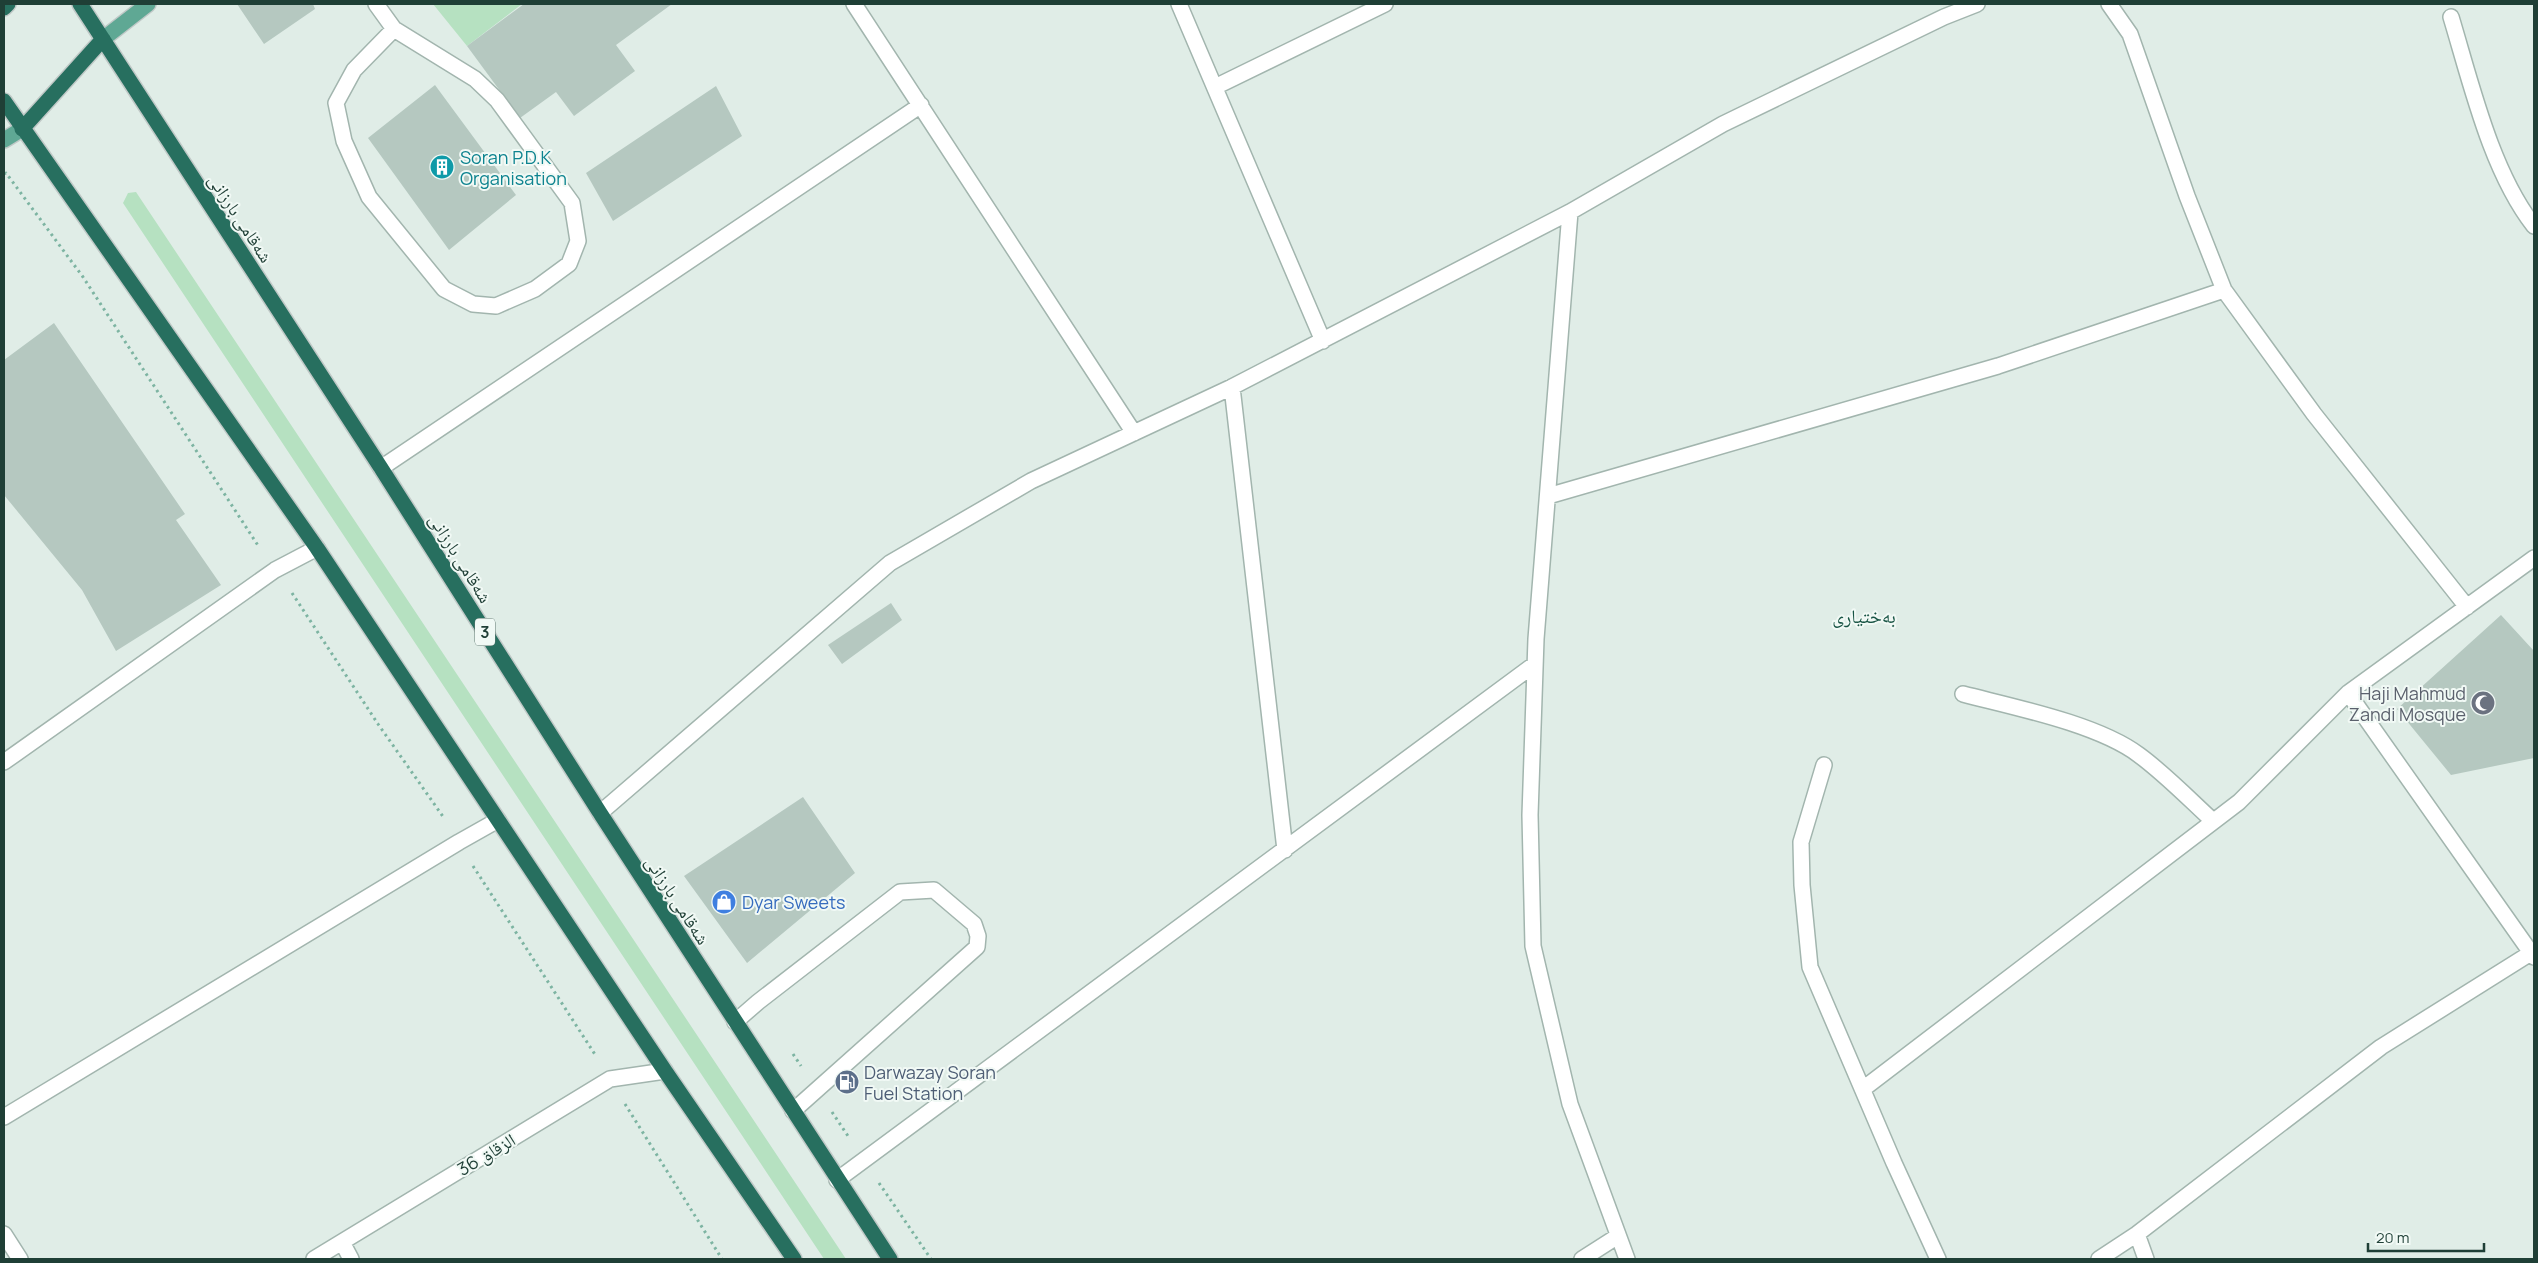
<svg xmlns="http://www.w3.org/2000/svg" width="2538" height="1263" viewBox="0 0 2538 1263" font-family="Manrope,'Noto Naskh Arabic',sans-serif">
	<rect width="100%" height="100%" fill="#e0ede7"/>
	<path fill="#b6e1c1" d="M433,4H522L467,46Z
		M136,192L846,1259H824L123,203L128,193Z"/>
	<path fill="#b5c8c0" d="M237,4H313L315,9L264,44Z
		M524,4H672L616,45L635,71L574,116L556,92L520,118L467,46Z
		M435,85L516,195L449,250L368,138Z
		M716,86L742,136L613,221L586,173Z
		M54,323L185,514L176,520L221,585L116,651L82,590L4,495V360Z
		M891,603L902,620L842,664L828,645Z
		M2501,615L2534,651V758L2451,775L2397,709Z
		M803,797L855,873L747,963L684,876Z"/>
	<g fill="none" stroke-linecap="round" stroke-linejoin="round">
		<defs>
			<path id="minor" d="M376,4L394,29L475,79L497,100L572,203L578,241L569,264L535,289L496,306L473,304L444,289L369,197L344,141L336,103L354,70L394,29
				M854,4L1134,433
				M1179,4L1323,341
				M2109,4L2130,34L2187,196L2224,290L2314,414L2467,607
				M2451,17C2471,83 2491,171 2534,226
				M1215,87L1385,4
				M1570,212L1536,639L1530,815L1533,946L1570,1104L1627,1259
				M1232,387L1285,850
				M381,468L921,105
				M1548,496L1998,366L2224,290
				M2348,693L2534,957
				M1963,694C2013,707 2098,724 2139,755C2165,774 2189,799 2213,821
				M4,762L275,570L317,548
				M1824,765L1801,842L1802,885L1810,967L1894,1163L1938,1259
				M600,813L890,563L1031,481L1232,387L1570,212L1723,124L1944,17L1977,4
				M735,1022L758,1002L900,892L934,890L974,924L978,936L977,947L793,1111
				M1863,1089L2239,802L2348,693L2534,558
				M4,1117L459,842L498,820
				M837,1180L1535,664
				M4,1234L20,1259
				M2137,1234L2146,1259
				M342,1242L351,1259
				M314,1259L610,1079L665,1071
				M1582,1259L1618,1236
				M2099,1259L2137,1234L2381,1047L2534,951"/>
			<path id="major" d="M103,39L148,4
				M4,140L22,129"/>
			<path id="highway" d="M80,4L381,468L600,813L890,1259
				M4,8L8,4
				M4,101L317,548L665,1071L794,1259
				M22,129L103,39"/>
		</defs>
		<use href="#minor" stroke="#a2b5ae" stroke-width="18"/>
		<use href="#major" stroke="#c0c9c7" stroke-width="18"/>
		<use href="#highway" stroke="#c0c9c7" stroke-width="18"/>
		<path stroke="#7db4a2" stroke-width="3" stroke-dasharray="2.5 4" stroke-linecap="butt" d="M4,174L6,173L83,277L259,547
			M292,593L378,724L444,818
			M473,866L596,1056
			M793,1054L801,1066
			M625,1104L722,1259
			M832,1112L848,1136
			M879,1183L931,1259"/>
		<use href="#minor" stroke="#fff" stroke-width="15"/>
		<use href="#major" stroke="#5fa894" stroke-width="15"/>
		<use href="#highway" stroke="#276f5f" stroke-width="15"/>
	</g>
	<defs>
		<symbol id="building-disc" viewBox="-11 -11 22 22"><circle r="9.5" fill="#0f9aa8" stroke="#f1f9f5"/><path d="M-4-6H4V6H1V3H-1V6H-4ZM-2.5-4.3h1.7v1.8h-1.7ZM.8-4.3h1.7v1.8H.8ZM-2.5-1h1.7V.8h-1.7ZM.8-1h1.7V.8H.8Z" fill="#fff"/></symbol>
		<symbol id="mosque-disc" viewBox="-11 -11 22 22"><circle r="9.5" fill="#6b7280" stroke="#f1f9f5"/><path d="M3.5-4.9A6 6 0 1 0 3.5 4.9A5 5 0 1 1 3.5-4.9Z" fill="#fff"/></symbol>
		<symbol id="shop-disc" viewBox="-11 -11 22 22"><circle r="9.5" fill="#3f7fe0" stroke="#f1f9f5"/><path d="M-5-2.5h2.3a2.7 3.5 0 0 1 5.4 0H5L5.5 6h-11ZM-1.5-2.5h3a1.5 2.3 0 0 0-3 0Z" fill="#fff"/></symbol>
		<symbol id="fuel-disc" viewBox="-11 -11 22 22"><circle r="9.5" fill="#5c6f8a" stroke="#f1f9f5"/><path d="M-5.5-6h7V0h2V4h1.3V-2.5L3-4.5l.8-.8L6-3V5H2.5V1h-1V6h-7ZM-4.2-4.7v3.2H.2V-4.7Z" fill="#fff"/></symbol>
	</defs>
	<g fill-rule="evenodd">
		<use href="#building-disc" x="428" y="153" width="28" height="28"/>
		<use href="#mosque-disc" x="2469" y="689" width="28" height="28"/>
		<use href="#shop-disc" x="710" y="888" width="28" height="28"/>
		<use href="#fuel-disc" x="833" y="1068" width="28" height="28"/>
	</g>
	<g text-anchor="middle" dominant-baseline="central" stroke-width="4" stroke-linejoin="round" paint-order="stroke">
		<rect fill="#f1f9f5" stroke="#5e776f" stroke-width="1" x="475" y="618.5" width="20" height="27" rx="4"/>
		<g font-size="16" font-weight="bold" fill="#1f3f36">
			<text x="485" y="632">3</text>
		</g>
		<g font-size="18" fill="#0d838f" stroke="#f1f9f5" text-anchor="start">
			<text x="460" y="157">Soran P.D.K<tspan x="460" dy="21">Organisation</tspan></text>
		</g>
		<g font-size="18" fill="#1f3f36" stroke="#f1f9f5">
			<text transform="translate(241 218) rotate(57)">شەقامی بارزانی</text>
			<text transform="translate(461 558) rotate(58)">شەقامی بارزانی</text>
			<text transform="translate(678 900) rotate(57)">شەقامی بارزانی</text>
			<text transform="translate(486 1154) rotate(-31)">الزقاق 36</text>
		</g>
		<g font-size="18" fill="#5b616d" stroke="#f1f9f5" text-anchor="end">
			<text x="2466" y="693">Haji Mahmud<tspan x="2466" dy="21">Zandi Mosque</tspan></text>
		</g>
		<g font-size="18" fill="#366cbe" stroke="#f1f9f5" text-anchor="start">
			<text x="742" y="902">Dyar Sweets</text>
		</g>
		<g font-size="18" fill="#4e5e75" stroke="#f1f9f5" text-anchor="start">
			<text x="864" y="1072">Darwazay Soran<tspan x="864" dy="21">Fuel Station</tspan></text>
		</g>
		<g font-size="19" fill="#185444" stroke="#f1f9f5">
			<text x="1864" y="616">بەختیاری</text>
		</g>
	</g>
	<rect width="2538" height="1263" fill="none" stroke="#1f3f36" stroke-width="10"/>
	<path d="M2368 1243v8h116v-8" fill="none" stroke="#1f3f36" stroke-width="2.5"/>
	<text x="2376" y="1243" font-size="15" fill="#1f3f36" stroke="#f1f9f5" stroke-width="4" paint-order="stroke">20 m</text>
</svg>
